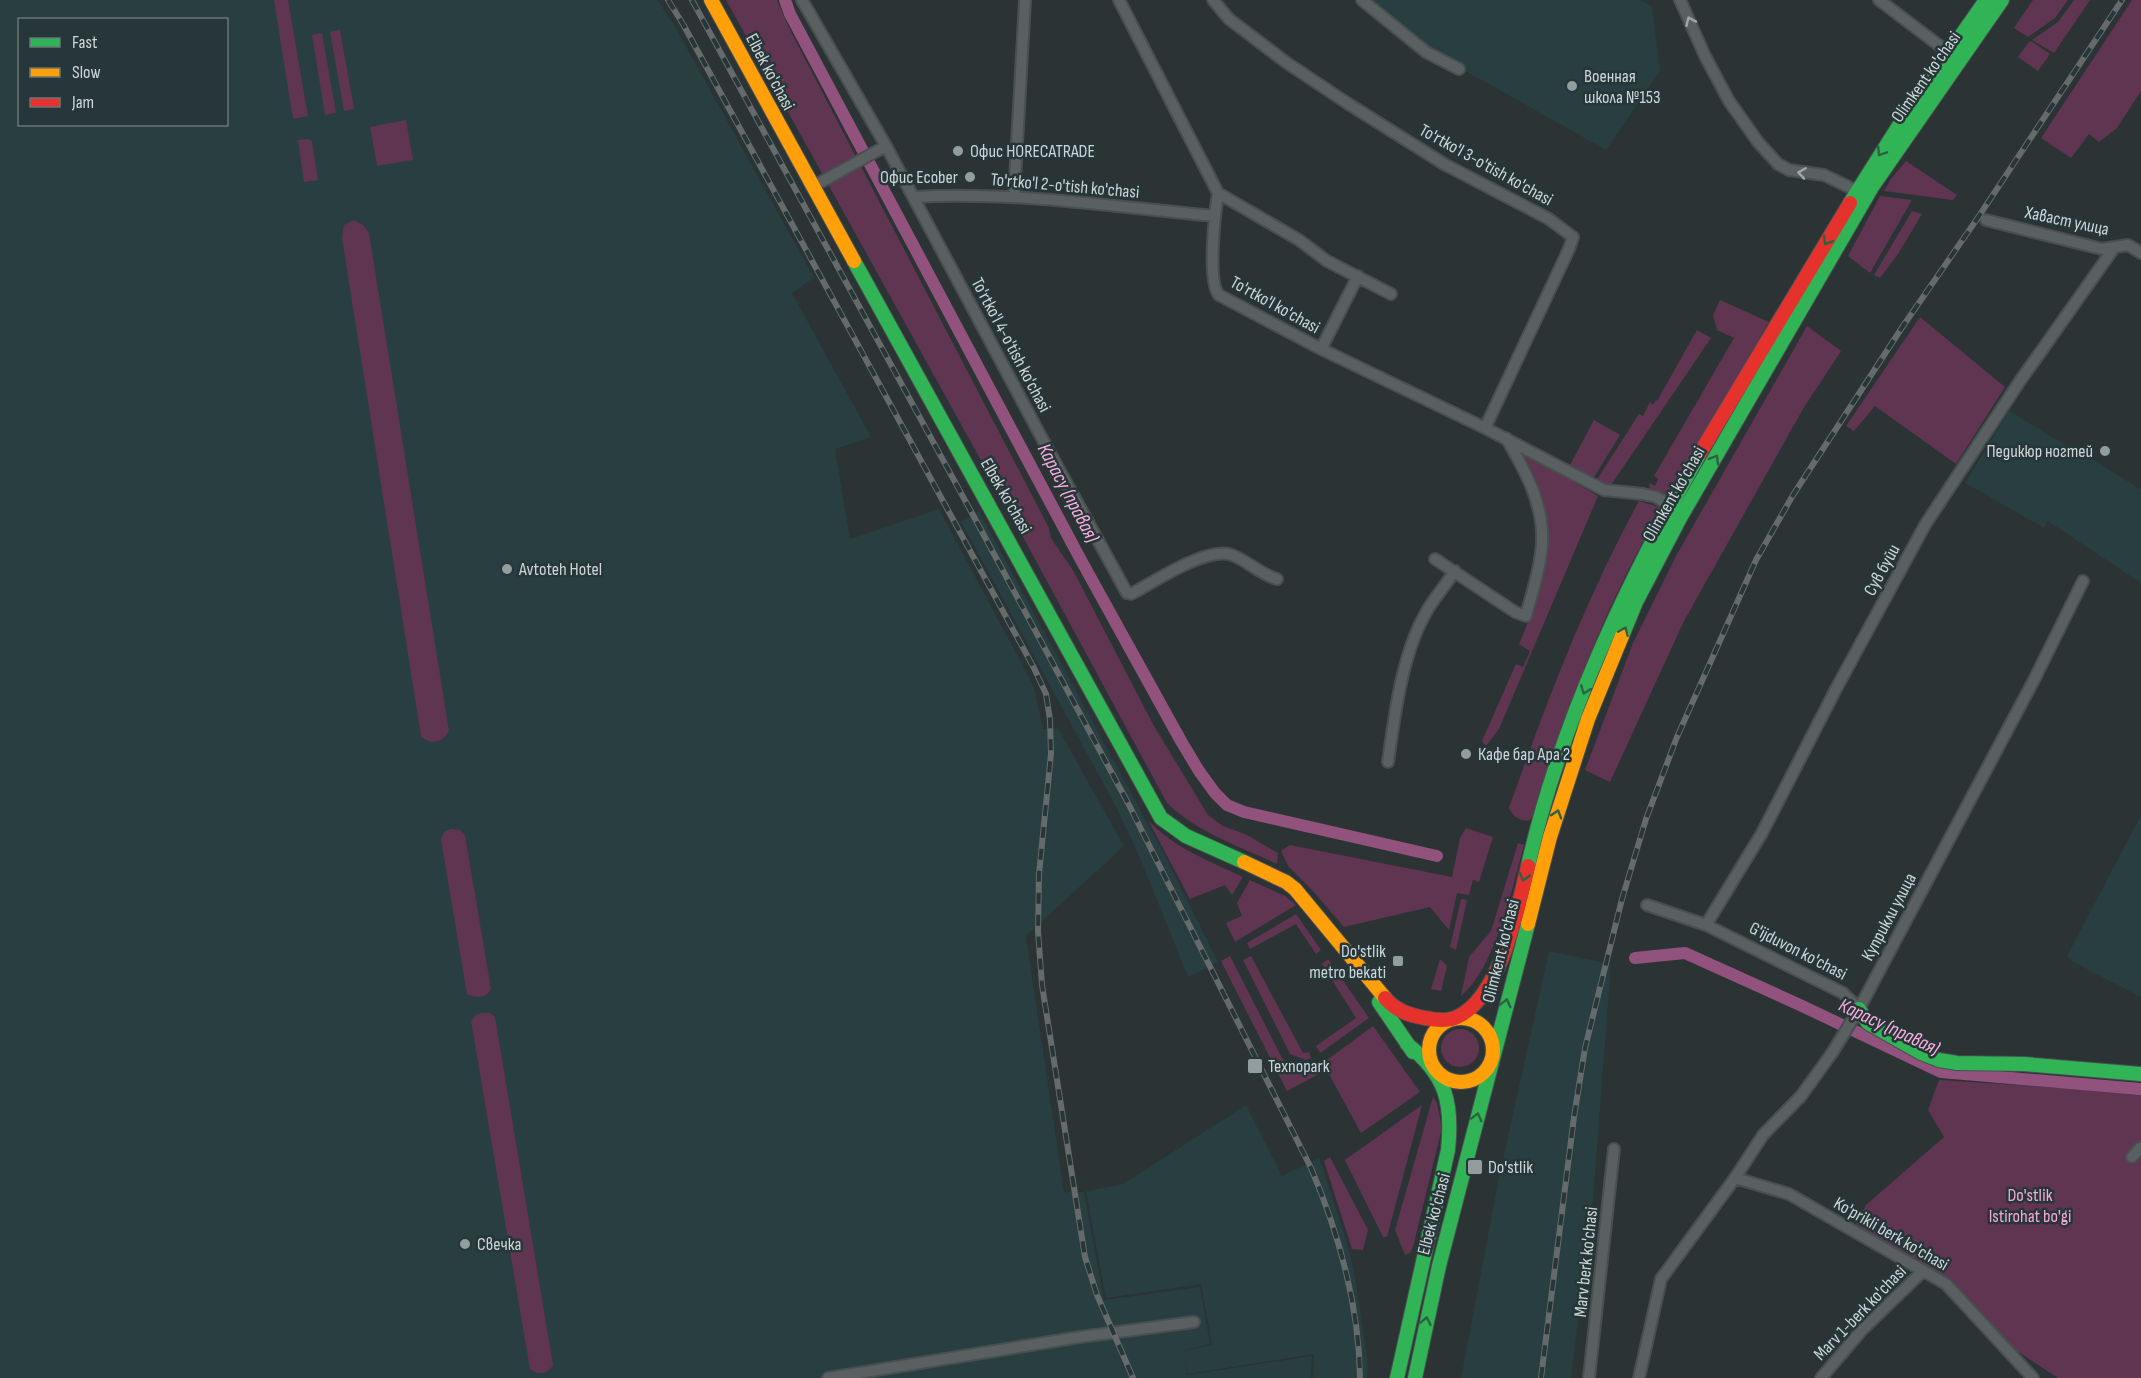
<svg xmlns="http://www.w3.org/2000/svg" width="2141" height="1378" viewBox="0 0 2141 1378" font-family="'Sofia Sans Condensed',sans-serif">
	<rect width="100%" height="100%" fill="#2b3334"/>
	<path fill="#283e40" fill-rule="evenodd" d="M0,0H657L673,23L814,278L792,293L871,437L835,449L850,539L939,509L1034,687L1043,729L1058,728L1124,846L1026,936L1064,1192H1084L1104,1300L1200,1287L1210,1344L1183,1351L1212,1345L1201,1284L1106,1298L1086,1191L1123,1184L1246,1105L1282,1176L1319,1158L1346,1239L1355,1276L1368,1364L1367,1378H1313L1314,1354L1188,1374L1185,1363L1187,1375L1312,1356L1311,1378H0ZM20,20H226V124H20Z
		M1371,0H1640L1652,6L1660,71L1606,150L1425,48Z
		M2009,411L2069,447L2071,445L2141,490V583L2048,521L2044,528L1965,483Z
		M979,511L1163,852L1218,962L1188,977L1137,851L1114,803L961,522Z
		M2141,815V997L2073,962L2067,956Z
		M1549,951L1611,964L1593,1200L1571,1378H1461L1499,1177Z"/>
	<path fill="#603552" d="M274,0H288L308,116L293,119Z
		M726,0H777L790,30L1049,528L1051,538L1074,572L1154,726L1208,815L1223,826L1245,834L1278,853L1277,864C1239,846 1198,833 1167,803L1003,500Z
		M2033,0H2068L2055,18L2028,37L2014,28Z
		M2074,0H2090L2054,53L2032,40L2058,22Z
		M2132,0H2141V91L2117,128L2099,142L2089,134L2071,158L2041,138Z
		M340,30L354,109L344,111L330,32Z
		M322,33L336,113L325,115L312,35Z
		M2031,41L2050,54L2038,71L2018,57L2028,43Z
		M406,120L413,160L377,166L370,127Z
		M308,139L312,141L318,180L304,182L298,140Z
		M1906,161L1957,195L1953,200L1884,191L1891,179Z
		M1880,196L1912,200L1870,273L1848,256Z
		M1912,211L1922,214L1898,254L1880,278L1874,275Z
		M354,220L363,225L369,233L449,731C442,743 431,746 421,736L342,238L344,225Z
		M1720,300L1769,322L1666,499L1650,489L1649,485L1650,483L1655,486L1658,479L1654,476L1734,338L1717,330L1713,315Z
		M1920,317L2005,387L1956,464L1875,406L1854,431L1846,426Z
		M1807,326L1841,351L1803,409L1684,621L1610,782L1585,770L1633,643L1676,556Z
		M1697,330L1711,338L1611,485L1596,481L1639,414L1643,416L1650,402L1653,405L1656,400L1657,401Z
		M1594,420L1620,435L1593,479L1570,465Z
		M1522,452L1598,496L1499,729L1486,746L1482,741L1516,664L1523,667L1530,651L1519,644C1535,610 1551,545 1545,508C1541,488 1532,470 1522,452Z
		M1639,501L1662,508C1605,605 1565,710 1533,817L1528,821C1519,820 1513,817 1509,808C1546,703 1585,600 1639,501Z
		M1148,820C1175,849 1208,860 1243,877L1232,895L1225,885L1190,899Z
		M1466,828L1493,837L1479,882L1473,880L1469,895L1457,893L1449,930L1430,907L1344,927L1313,891L1288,866L1281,851L1290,845L1452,877L1460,838Z
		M451,829L460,830L465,835L491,989C486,999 475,998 467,994L441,840L444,832Z
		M1518,843L1524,845C1512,888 1496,967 1461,996L1469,957L1491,931Z
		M1250,880L1285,896L1296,905L1235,942L1226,923L1242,916L1237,903Z
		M1461,899L1467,900L1456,950L1450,947Z
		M1296,914L1321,950L1316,954L1296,924L1250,949L1247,943Z
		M1230,956L1282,1058L1289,1064L1319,1074L1287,1091L1221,961Z
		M1251,956L1303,1053L1309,1052L1311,1058L1306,1060L1290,1054L1243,960Z
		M1328,959L1369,1018L1320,1053L1316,1046L1356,1018L1322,964Z
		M1440,959L1447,966L1441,991L1431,989Z
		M482,1013H490L495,1017L553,1365C548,1374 538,1376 530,1369L471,1021L476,1015Z
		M1373,1026L1420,1092L1361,1133L1323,1063Z
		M1441 1048a19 19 0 1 1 38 0a19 19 0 1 1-38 0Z
		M1939,1080L2141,1093V1378H2058L2017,1351L1947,1280L1855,1226L1866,1205L1944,1137L1928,1110Z
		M1433,1097L1437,1103L1442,1128L1413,1247L1410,1253L1405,1255L1395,1230Z
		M1422,1105L1387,1237H1383L1345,1160Z
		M1330,1157L1368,1230L1363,1250L1352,1249L1324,1161Z"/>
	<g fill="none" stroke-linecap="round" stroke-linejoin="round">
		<path stroke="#91527d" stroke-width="12" d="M785,0L790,14L1082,562L1181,741L1199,771L1215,793L1227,805L1244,812L1437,856
			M1635,958L1685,953L1800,1005L1941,1072L2141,1089"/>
		<defs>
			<path id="street" d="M802,0L886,146L1045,444L1127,593L1131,594C1154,582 1207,546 1232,555C1248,561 1260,574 1277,579
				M1119,0L1218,193C1215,212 1207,282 1219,295L1321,349L1485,428L1604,490L1643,494L1656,497L1671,506
				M1213,0L1229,19L1287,63L1347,103L1444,164L1549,219L1573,237L1569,249L1485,428
				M1362,0L1426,52L1459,69
				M1680,0L1705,56L1729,101L1758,142L1778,164L1789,170L1824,175L1857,191
				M1879,0L1953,56
				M812,187L886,146
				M1218,193L1299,240L1327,261L1391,294
				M914,197C1014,191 1115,207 1214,216
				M1014,197L1025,0
				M1986,220L2102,249L2128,245L2141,253
				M1321,349L1358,276
				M1435,559L1515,612L1526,616C1532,592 1541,567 1542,543C1544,504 1525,470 1506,438
				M1388,762C1395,713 1402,652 1428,609C1436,596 1446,584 1455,571
				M1647,905L1706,925L1843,993L1859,1009
				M1706,925L1762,833L1837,687L1925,525L2020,381L2114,248
				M2132,1157L2140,1148
				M1735,1178L1789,1194L1946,1284L2033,1378
				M828,1378L1080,1337L1194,1322
				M1589,1378L1614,1149
				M1639,1378L1661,1279L1735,1178L1763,1135L1801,1096L1832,1053L1859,1009L2035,678L2083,581
				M1821,1378L1862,1330L1923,1271"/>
			<path id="fast" d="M1850,203L1907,113L1986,0
				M854,261L1161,818L1186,836L1244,862
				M1622,636L1636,602L1680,518L1872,187L2002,0
				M1528,866C1561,720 1627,583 1700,453
				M1379,1002L1413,1052
				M1859,1009L1868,1023L1921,1053L1939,1060L1957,1063L2024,1064L2141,1074
				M1397,1378L1448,1150C1453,1102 1446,1075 1407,1044
				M1415,1378L1439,1266L1528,924"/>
			<path id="slow" d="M711,0L854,261
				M1244,862L1286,882L1295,889L1385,998
				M1528,924L1550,837L1588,719L1622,636
				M1429 1050a32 32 0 1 1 64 0a32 32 0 1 1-64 0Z"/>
			<path id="jam" d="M1700,453L1850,203
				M1385,998C1396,1011 1409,1015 1425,1018C1435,1020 1448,1022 1457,1017C1500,998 1518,908 1528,866"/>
		</defs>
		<use href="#street" stroke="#484f50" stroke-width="14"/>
		<use href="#fast" stroke="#484f50" stroke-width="16"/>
		<use href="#slow" stroke="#484f50" stroke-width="16"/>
		<use href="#jam" stroke="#484f50" stroke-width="16"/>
		<use href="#street" stroke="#5a6061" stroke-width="10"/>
		<use href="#fast" stroke="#30b455" stroke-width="14"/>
		<use href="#slow" stroke="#ff9f0a" stroke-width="14"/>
		<use href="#jam" stroke="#e5322d" stroke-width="14"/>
		<defs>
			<path id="rail" d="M668,0L683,24L1034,668L1046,694L1050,720L1051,754L1039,874L1038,931L1042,985L1085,1257L1097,1295L1133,1378
				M692,0L973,515L1128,803L1311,1168C1339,1234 1359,1306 1360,1378
				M1541,1378L1574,1117L1585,1048L1622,899L1646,819L1677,737L1756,560L1793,495L1903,326L1979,216L2122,0"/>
		</defs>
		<use href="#rail" stroke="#656a6b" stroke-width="6"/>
		<use href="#rail" stroke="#273638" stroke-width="4" stroke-dasharray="11" stroke-linecap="butt"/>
	</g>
	<defs><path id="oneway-chevron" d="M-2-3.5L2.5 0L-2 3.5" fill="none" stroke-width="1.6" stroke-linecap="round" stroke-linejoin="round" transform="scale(1.5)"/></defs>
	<g stroke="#9fa7a8">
		<use href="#oneway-chevron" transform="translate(1690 21) rotate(-114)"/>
		<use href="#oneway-chevron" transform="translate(1802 173) rotate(-171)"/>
	</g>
	<g stroke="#2a6242">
		<use href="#oneway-chevron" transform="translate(1881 152) rotate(123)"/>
		<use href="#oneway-chevron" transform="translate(1827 241) rotate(121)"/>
		<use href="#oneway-chevron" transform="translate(1715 459) rotate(-60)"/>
		<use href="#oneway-chevron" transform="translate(1624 631) rotate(-67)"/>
		<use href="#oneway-chevron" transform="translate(1585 690) rotate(111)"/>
		<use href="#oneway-chevron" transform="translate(1557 814) rotate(-73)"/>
		<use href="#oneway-chevron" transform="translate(1524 877) rotate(105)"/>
		<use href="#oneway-chevron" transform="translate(1506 1003) rotate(-76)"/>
		<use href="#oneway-chevron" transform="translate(1477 1117) rotate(-76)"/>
		<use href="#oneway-chevron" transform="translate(1426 1321) rotate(-78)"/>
	</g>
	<g fill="#949d9e" stroke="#273638" stroke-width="2">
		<circle cx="1572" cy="86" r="6"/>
		<circle cx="958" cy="151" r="6"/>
		<circle cx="970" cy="177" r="6"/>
		<circle cx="2105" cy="451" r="6"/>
		<circle cx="507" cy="569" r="6"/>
		<circle cx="1466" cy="754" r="6"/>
		<rect x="1392" y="955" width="12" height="12" rx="3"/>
		<rect x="1247" y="1058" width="16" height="16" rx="3"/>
		<rect x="1467" y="1159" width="16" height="16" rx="3"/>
		<circle cx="465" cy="1244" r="6"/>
	</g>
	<g text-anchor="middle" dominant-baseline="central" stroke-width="5" stroke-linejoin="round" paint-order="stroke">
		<g font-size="18" fill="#cdd6d7" stroke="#273638">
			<text transform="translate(770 72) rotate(62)">Elbek ko'chasi</text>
			<text transform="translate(1926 77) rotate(-55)">Olimkent ko'chasi</text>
			<text transform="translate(1486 165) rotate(29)">To'rtko'l 3-o'tish ko'chasi</text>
			<text transform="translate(1065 186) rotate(5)">To'rtko'l 2-o'tish ko'chasi</text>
			<text transform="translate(2067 221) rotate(12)">Хаваст улица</text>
			<text transform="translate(1275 305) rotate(29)">To'rtko'l ko'chasi</text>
			<text transform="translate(1011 345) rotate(62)">To'rtko'l 4-o'tish ko'chasi</text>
			<text transform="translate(1674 494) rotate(-60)">Olimkent ko'chasi</text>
			<text transform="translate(1006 496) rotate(60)">Elbek ko'chasi</text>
			<text transform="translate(1882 570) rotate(-61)">Сув буйи</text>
			<text transform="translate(1889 917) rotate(-62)">Куприкли улица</text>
			<text transform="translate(1501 951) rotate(-76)">Olimkent ko'chasi</text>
			<text transform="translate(1798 951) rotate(27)">G'ijduvon ko'chasi</text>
			<text transform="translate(1434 1214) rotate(-75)">Elbek ko'chasi</text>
			<text transform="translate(1891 1234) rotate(30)">Ko'prikli berk ko'chasi</text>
			<text transform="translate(1586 1262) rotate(-84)">Marv berk ko'chasi</text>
			<text transform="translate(1860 1313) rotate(-46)">Marv 1-berk ko'chasi</text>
		</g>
		<g font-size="18" fill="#cdd6d7" stroke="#273638" text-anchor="start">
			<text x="1584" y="76">Военная<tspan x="1584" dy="21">школа №153</tspan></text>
			<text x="970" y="151">Офис HORECATRADE</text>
			<text x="958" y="177" text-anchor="end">Офис Ecober</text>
			<text x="2093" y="451" text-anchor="end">Педикюр ногтей</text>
			<text x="519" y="569">Avtoteh Hotel</text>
			<text x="1478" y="754">Кафе бар Ара 2</text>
			<text x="1386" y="951" text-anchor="end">Do'stlik<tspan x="1386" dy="21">metro bekati</tspan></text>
			<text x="1268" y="1066">Texnopark</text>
			<text x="1488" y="1167">Do'stlik</text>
			<text x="477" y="1244">Свечка</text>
		</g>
		<g font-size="18" fill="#f7a8da" stroke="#273638">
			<text x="2030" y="1195">Do'stlik<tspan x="2030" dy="21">Istirohat bo'gi</tspan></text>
		</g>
		<g font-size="20" font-style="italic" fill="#fcaddf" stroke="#273638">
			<text transform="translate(1068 493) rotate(62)">Карасу (правая)</text>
			<text transform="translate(1889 1027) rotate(25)">Карасу (правая)</text>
		</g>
	</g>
	<rect x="18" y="18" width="210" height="108" fill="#273638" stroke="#697678" stroke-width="1.5"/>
	<rect x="30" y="38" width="30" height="9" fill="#30b455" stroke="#697678" stroke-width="1.5"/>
	<text x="72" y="48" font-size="18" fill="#cdd6d7">Fast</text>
	<rect x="30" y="68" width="30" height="9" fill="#ff9f0a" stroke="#697678" stroke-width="1.5"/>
	<text x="72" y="78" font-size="18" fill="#cdd6d7">Slow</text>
	<rect x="30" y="98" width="30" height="9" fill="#e5322d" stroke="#697678" stroke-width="1.5"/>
	<text x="72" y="108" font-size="18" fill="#cdd6d7">Jam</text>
</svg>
